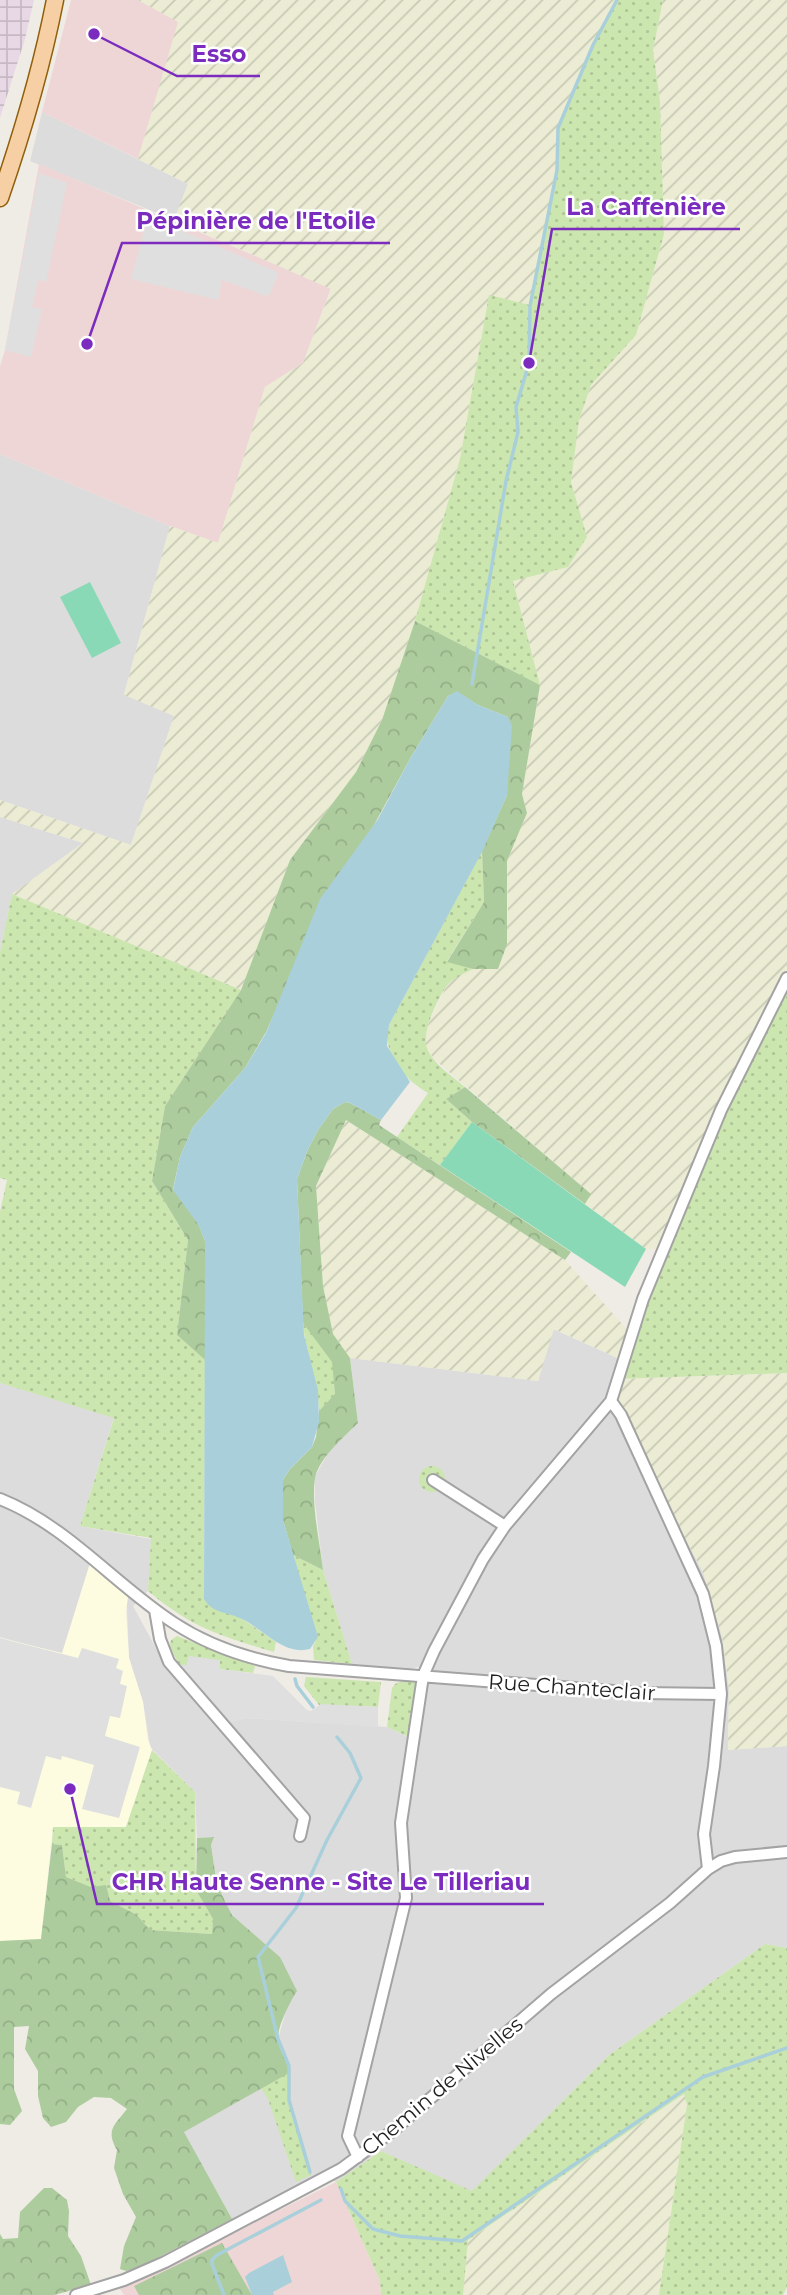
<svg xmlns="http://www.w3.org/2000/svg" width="787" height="2295" viewBox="0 0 787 2295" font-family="Montserrat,sans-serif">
	<defs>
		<pattern id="industrial-grid" width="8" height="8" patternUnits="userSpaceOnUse" patternTransform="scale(1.75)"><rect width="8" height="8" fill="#e8d8e5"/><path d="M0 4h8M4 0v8" fill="none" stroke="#c7b9c4"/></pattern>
		<pattern id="farmland-furrows" width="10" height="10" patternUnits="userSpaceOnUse" patternTransform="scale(1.75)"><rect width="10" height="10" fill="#ebecd3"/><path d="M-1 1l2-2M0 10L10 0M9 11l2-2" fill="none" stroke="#c9cab5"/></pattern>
		<pattern id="grass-dots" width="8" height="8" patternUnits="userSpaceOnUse" patternTransform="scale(1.75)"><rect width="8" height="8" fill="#cce6af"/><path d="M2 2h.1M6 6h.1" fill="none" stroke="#afc596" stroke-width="1.8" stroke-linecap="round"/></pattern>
		<pattern id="forest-crowns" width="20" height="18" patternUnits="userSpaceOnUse" patternTransform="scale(1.75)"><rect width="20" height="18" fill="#adcc9d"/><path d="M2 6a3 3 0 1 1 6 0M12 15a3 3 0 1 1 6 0" fill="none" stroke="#94af87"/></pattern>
	</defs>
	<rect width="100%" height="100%" fill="#efece6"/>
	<path fill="#dddcdc" d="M42,112L188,184L174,220L30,161Z
		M0,454L170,526L124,694L174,716L131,845L0,800Z
		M0,817L83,843L12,894L0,952Z
		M553,1329L624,1361L611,1402L703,1572L722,1637L729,1689L728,1750L787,1746V1948L765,1944L609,2055L472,2192L381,2151L336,2182L324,2175L232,2219L183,2132L237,2101L288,2064L278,2039L288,2004L280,1957L232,1915L217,1885L211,1845L213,1837L197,1838L195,1792L150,1747L143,1702L129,1658L127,1607L62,1654L0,1637V1383L114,1417L80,1526L151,1539L148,1591L133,1606L164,1663L220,1730L233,1721L247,1718L387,1727L408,1737L419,1667L409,1669L352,1664L323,1570L315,1501V1476L330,1450L358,1423L350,1358L538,1381Z"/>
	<path fill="#efd6d6" d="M71,0H138L179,22L138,159L42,112Z
		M39,164L331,288L303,363L265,387L218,543L170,526L0,454V366L5,350Z
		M336,2182L380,2281L381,2295H124L120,2289Z"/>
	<path fill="url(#industrial-grid)" d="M0,0H34L25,39L0,118Z"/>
	<path fill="#fdfce1" d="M90,1563L128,1597L126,1612L129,1658L143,1702L148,1740L152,1750L126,1827L53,1828L41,1939L0,1941V1638L62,1653Z"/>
	<path fill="url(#farmland-furrows)" d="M138,0H617L593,45L558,128L557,170L530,306L489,296L460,459L415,621L382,720L356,772L290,860L241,990L12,894L83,843L0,817V800L131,845L174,716L124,695L170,526L218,543L265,387L303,363L331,289L174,220L188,184L138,159L178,22Z
		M663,0H787V991L725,1112L666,1249H646L585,1204L590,1193L434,1059L426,1047L424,1033L446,987L456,977L473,969H498L508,913L507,861L527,813L522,794L540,685L513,581L568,567L587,537L571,482L579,420L591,385L636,335L664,234L660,101L653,50Z
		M346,1120L565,1260L632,1335L624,1361L554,1329L538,1381L350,1358L333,1334L323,1286L316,1186Z
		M787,1373V1746L728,1750L729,1689L722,1637L703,1572L611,1401L616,1379Z
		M685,2094L687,2105L659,2295H463L468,2240Z"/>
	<path fill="url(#grass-dots)" d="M617,0H663L653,50L660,101L664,234L636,335L591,385L579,420L571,482L587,537L568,567L513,581L540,685L415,621L460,459L489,295L530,305L557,170L558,128L593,45Z
		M482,851L484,902L447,961L473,969C463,974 453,978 446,987C437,1000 421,1033 427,1048C433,1064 452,1076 465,1087L446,1099L472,1122L440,1165L397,1137L428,1093C403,1078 382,1056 389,1025Z
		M12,894L241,990L165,1106L152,1181L188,1240L177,1335L205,1360L204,1586L241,1618L276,1642L274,1652C221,1636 192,1628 148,1591L151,1538L80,1526L114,1418L0,1383V1212L7,1180L0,1178V952Z
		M787,991V1373L616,1379L725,1112Z
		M303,1323L333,1362L335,1395L319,1411C318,1381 305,1353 303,1323Z
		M419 1479a13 13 0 1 1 26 0a13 13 0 1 1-26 0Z
		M293,1555L323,1570L352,1664L314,1660L313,1646L316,1641Z
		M177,1636L255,1666L253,1673L219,1669L189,1657L187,1665H179L170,1646L171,1640Z
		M306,1677L381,1682L378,1707L319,1705L304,1686Z
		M402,1681L418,1682L409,1737L387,1727L392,1688L395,1684Z
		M152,1750L195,1792L196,1890L213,1919L212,1934L150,1930L137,1915L110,1901L91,1887L66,1877L62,1845L52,1844L53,1827H126Z
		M765,1944L787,1948V2287L783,2295H659L687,2105L684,2094L468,2240L463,2295H381L380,2281L336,2182L381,2151L472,2191L609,2055Z
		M289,2073V2100L311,2175L296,2182L268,2099L261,2088Z"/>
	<path fill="url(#forest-crowns)" d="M415,621L540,685L522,794L527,813L507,861V944L498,969H473L447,962L484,902L482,851L507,795L508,717L478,705L457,692L448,696L411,757L289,981L266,1032L245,1068L193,1127L180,1157L173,1189L198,1223L205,1241V1360L177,1335L188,1240L152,1181L165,1106L241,990L290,860L356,772L382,720Z
		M465,1087L591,1194L585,1204L472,1122L446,1099Z
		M345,1102L350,1103L381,1120L379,1125L571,1252L565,1260L346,1120L316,1186L323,1286L333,1334L350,1358L358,1423C344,1437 319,1458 315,1478C311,1505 320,1543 323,1570L293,1555L283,1520V1480L290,1469L312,1447L316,1437L319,1411L335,1394L332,1362L303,1323L297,1179L308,1149L318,1130L333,1109Z
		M214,1837L211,1845L217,1885L232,1915L280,1957L297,1991C290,2002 277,2027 278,2040C279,2051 288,2061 289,2073L184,2132L232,2219L138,2268L126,2271L120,2269L124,2246L136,2217L123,2194L114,2168L117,2150C105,2129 115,2125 127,2109L111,2098L94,2097L78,2107L66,2122L51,2127L43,2118L38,2096V2071L25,2049L29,2026L14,2027V2089L22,2111L10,2125L0,2124V1941L41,1939L52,1844L62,1845L66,1877L91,1887L106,1885L110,1901L137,1915L150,1930L212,1934L213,1919L196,1890L197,1838Z
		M44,2188H52L67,2200L69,2211L68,2236L81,2256L91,2285L54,2295H0V2234L3,2239L18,2238L20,2212Z
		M222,2243L252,2295H139L134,2286Z"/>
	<path fill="#89d9b7" d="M90,582L121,643L92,658L60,597Z
		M472,1122L646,1249L625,1287L440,1165Z"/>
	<path fill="#dfdfdf" d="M39,173L67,183L46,282L38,280L32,307L42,309L31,357L5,350Z
		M148,216L277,272L278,275L270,294L266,296L222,280L218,300L131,279Z
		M0,1638L78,1658L82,1648L119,1659L116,1668L123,1671L120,1684L127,1686L120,1718L110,1716L105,1736L140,1747L119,1818L82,1809L94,1765L62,1756L61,1760L46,1756L31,1808L17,1804L20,1792L0,1787Z
		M189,1656L220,1660V1669L273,1676L307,1710L311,1711L321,1704L378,1707V1727L247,1718L233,1721L220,1730L164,1663L187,1665Z"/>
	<path fill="#a9d0da" d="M457,691L478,705L508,717L512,726L507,795L482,852L389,1025L387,1046L410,1082L381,1120L350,1103L345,1102L333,1109L318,1130L308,1149L297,1179L304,1335L318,1390L319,1422L312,1447L290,1469L283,1480V1520L318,1637L310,1649C284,1656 263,1629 242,1619C228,1612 213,1614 204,1599L205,1241L198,1224L173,1190L180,1157L193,1127L245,1068L266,1033L320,899L378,819L411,757L448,696Z
		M283,2255L292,2282L273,2292L274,2295H252L245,2277L249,2273Z"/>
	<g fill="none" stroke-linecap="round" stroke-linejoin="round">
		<path stroke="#a9d0da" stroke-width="3.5" d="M472,684L506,481L518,432L516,407L529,363L530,306L557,170L558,128L593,45L617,0
			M295,1679L297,1686L313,1707
			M310,2172L289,2100V2066L278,2039L258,1957L296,1908L327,1840L361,1778L350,1753L337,1737
			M341,2189L345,2201L373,2229L400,2236L462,2241L703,2077L787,2048
			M224,2295L212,2264V2260L217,2255L321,2200"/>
		<defs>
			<path id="minor" d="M611,1401L621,1415L703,1594L716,1646L721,1694L714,1766L704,1834L708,1869
				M433,1480L505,1526
				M0,1499C68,1526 114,1584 174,1623C209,1646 249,1659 289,1666L640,1693L721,1694
				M155,1610L160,1639L169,1662L304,1818L300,1836
				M358,2157L348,2136L406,1898L401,1823L423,1676L434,1651L483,1559L505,1526L611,1401L643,1299L721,1110L787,978
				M76,2295L124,2280L165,2262L341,2169L395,2129L551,1994L670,1903L708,1869L721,1861L735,1857L787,1852"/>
			<path id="primary" d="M0,198C22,134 42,67 55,0"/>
		</defs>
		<use href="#minor" stroke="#a3a3a3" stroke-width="14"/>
		<use href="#primary" stroke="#905f0a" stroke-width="19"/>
		<use href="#minor" stroke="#fff" stroke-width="10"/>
		<use href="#primary" stroke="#f6d0a4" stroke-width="16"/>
	</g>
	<g text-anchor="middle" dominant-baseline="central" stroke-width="5" stroke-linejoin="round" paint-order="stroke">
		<g font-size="21" fill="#1f1f1f" stroke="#fff">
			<text transform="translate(572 1687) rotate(4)">Rue Chanteclair</text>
			<text transform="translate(442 2086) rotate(-40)">Chemin de Nivelles</text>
		</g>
	</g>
	<path fill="none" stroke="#7b2cbf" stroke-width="2.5" d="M94 34L177 76H260M529 363L552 229H740M87 344L122 243H390M70 1789L97 1904H544"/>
	<g fill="#7b2cbf" stroke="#fff" stroke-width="2.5">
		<circle cx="94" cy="34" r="7"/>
		<circle cx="529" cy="363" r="7"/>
		<circle cx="87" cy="344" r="7"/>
		<circle cx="70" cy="1789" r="7"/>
	</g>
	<g font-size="23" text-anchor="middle" font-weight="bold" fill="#7b2cbf" stroke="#fff" stroke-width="5" stroke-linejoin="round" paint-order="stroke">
		<text x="219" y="62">Esso</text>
		<text x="646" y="215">La Caffenière</text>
		<text x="256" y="229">Pépinière de l'Etoile</text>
		<text x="321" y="1890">CHR Haute Senne - Site Le Tilleriau</text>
	</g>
</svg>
